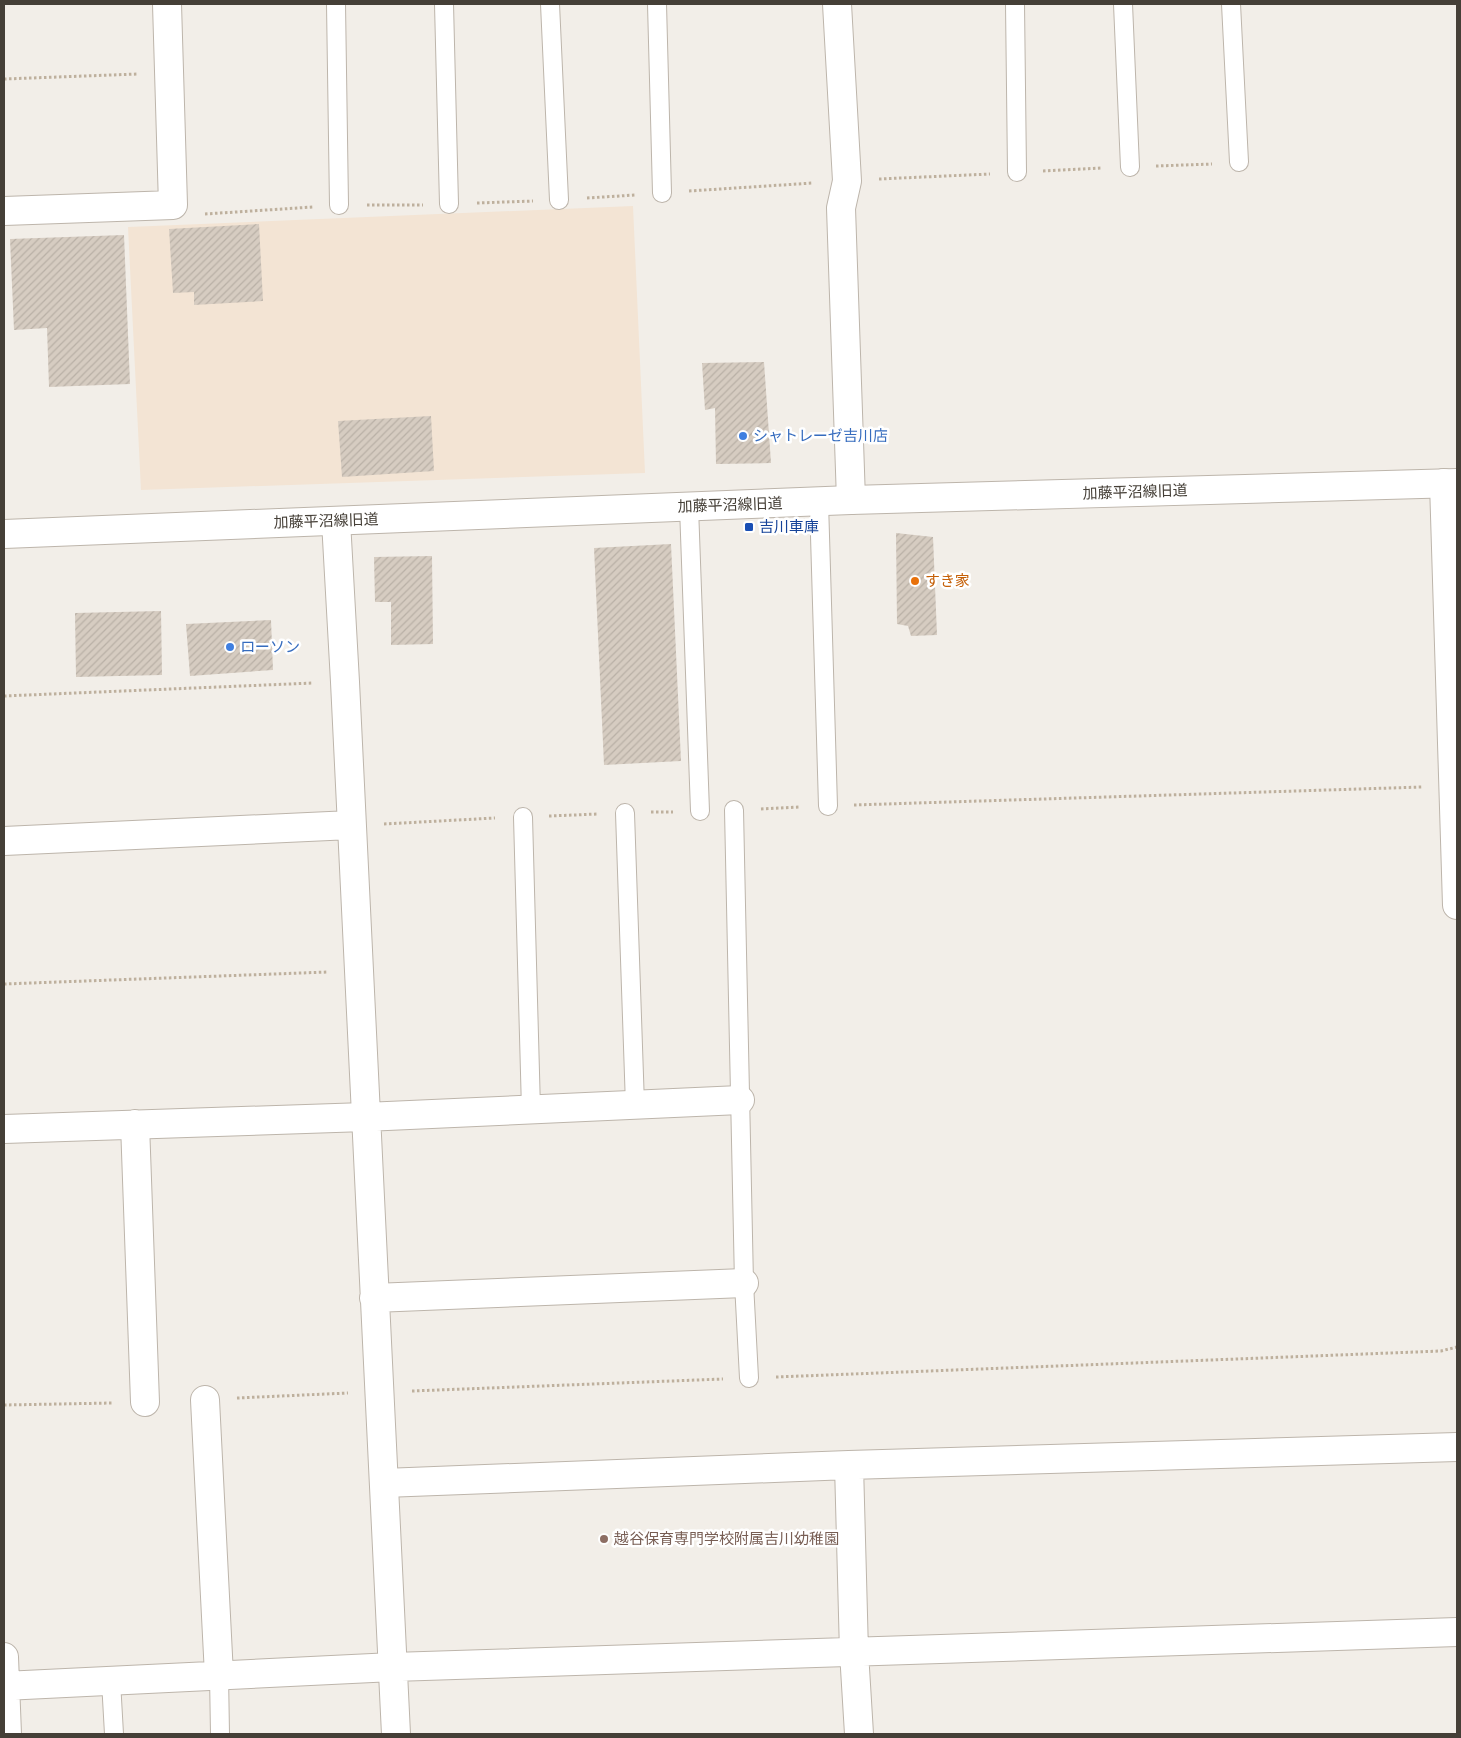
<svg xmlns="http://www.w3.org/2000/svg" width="1461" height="1738" viewBox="0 0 1461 1738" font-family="Raleway,'Noto Sans JP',sans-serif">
	<defs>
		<pattern id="building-hatch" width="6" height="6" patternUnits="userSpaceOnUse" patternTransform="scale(1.25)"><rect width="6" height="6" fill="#d6ccc1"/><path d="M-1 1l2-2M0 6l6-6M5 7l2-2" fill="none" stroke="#b9b0a6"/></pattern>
	</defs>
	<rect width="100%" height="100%" fill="#f2eee8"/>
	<path fill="#f3e4d4" d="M633,206L645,473L141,490L128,227Z"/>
	<path fill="url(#building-hatch)" d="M259,224L263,301L194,305V292L173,293L169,229Z
		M124,235L130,384L49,387L47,328L14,330L10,239Z
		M764,362L771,463L716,464L715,408L705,410L702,363Z
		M431,416L434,471L342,477L338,421Z
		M896,533L933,537L937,635L911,636L908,626L897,624Z
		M671,544L681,761L604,765L594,548Z
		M432,556L433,644L391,645V602H375L374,557Z
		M161,611L162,675L76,677L75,613Z
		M271,620L273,670L190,676L186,624Z"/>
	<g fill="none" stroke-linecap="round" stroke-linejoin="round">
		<defs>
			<path id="service" d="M336,4L339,205
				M444,4L449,204
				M550,4L559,200
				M657,4L662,193
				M1015,4L1017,172
				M1123,4L1130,167
				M1231,4L1239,162
				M819,502L828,806
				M689,507L700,811
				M734,810L744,1283L749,1378
				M625,813L635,1105
				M523,817L531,1109
				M219,1675L220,1734
				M111,1681L114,1734"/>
			<path id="minor" d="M837,4L847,181L841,208L851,500
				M4,211L173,205L167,4
				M1444,483L1457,905
				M336,521L345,682L396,1734
				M4,841L351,825
				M135,1124L145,1402
				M4,1129L365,1117L740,1100
				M374,1298L744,1283
				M205,1400L219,1675
				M849,1465L854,1652L859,1734
				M384,1483L849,1465L1457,1447
				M4,1657L7,1734
				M4,1686L393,1667L1457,1632"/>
			<path id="tertiary" d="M4,534L851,500L1457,483"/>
		</defs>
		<use href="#service" stroke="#bdb5ab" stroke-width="20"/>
		<use href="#minor" stroke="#bdb5ab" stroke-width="30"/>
		<use href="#tertiary" stroke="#bdb5ab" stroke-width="30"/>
		<path stroke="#beb09d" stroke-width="3" stroke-dasharray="2.5 2.5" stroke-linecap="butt" d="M4,79L138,74
			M1156,166L1212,164
			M1043,171L1102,168
			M879,179L990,174
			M689,191L813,183
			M587,198L635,195
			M477,203L533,201
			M367,205H423
			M205,214L313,207
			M4,696L313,683
			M854,805L1422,787
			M761,809L800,807
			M651,812H673
			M549,816L598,814
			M384,824L495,818
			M4,984L328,972
			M776,1377L1441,1351L1457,1347
			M412,1391L723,1379
			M237,1398L348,1393
			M4,1405L113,1403"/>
		<use href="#service" stroke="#fff" stroke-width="18"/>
		<use href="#minor" stroke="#fff" stroke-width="28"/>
		<use href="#tertiary" stroke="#fff" stroke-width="28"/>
	</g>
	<g fill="#3f7fe0" stroke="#fff" stroke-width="2">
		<circle cx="743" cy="436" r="5"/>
		<circle cx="230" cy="647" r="5"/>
	</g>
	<rect fill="#1a4fb4" stroke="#fff" stroke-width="2" x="744" y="522" width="10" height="10" rx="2.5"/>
	<circle fill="#e8710a" stroke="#fff" stroke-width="2" cx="915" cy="581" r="5"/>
	<circle fill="#8d6e63" stroke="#fff" stroke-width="2" cx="604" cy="1539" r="5"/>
	<g text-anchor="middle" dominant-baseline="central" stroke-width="5" stroke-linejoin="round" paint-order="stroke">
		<g font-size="15" fill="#366cbe" stroke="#fff" text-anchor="start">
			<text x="753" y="436">シャトレーゼ吉川店</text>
			<text x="240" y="647">ローソン</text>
		</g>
		<g font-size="15" fill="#453f37" stroke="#fff">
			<text transform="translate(1135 492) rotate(-2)">加藤平沼線旧道</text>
			<text transform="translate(730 505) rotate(-2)">加藤平沼線旧道</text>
			<text transform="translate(326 521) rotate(-2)">加藤平沼線旧道</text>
		</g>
		<g font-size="15" fill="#164399" stroke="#fff" text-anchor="start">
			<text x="759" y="527">吉川車庫</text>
		</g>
		<g font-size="15" fill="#c56008" stroke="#fff" text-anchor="start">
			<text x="925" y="581">すき家</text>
		</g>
		<g font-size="15" fill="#785e54" stroke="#fff" text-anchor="start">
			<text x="614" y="1539">越谷保育専門学校附属吉川幼稚園</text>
		</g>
	</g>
	<rect width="1461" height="1738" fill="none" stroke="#453f37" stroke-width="10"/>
</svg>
